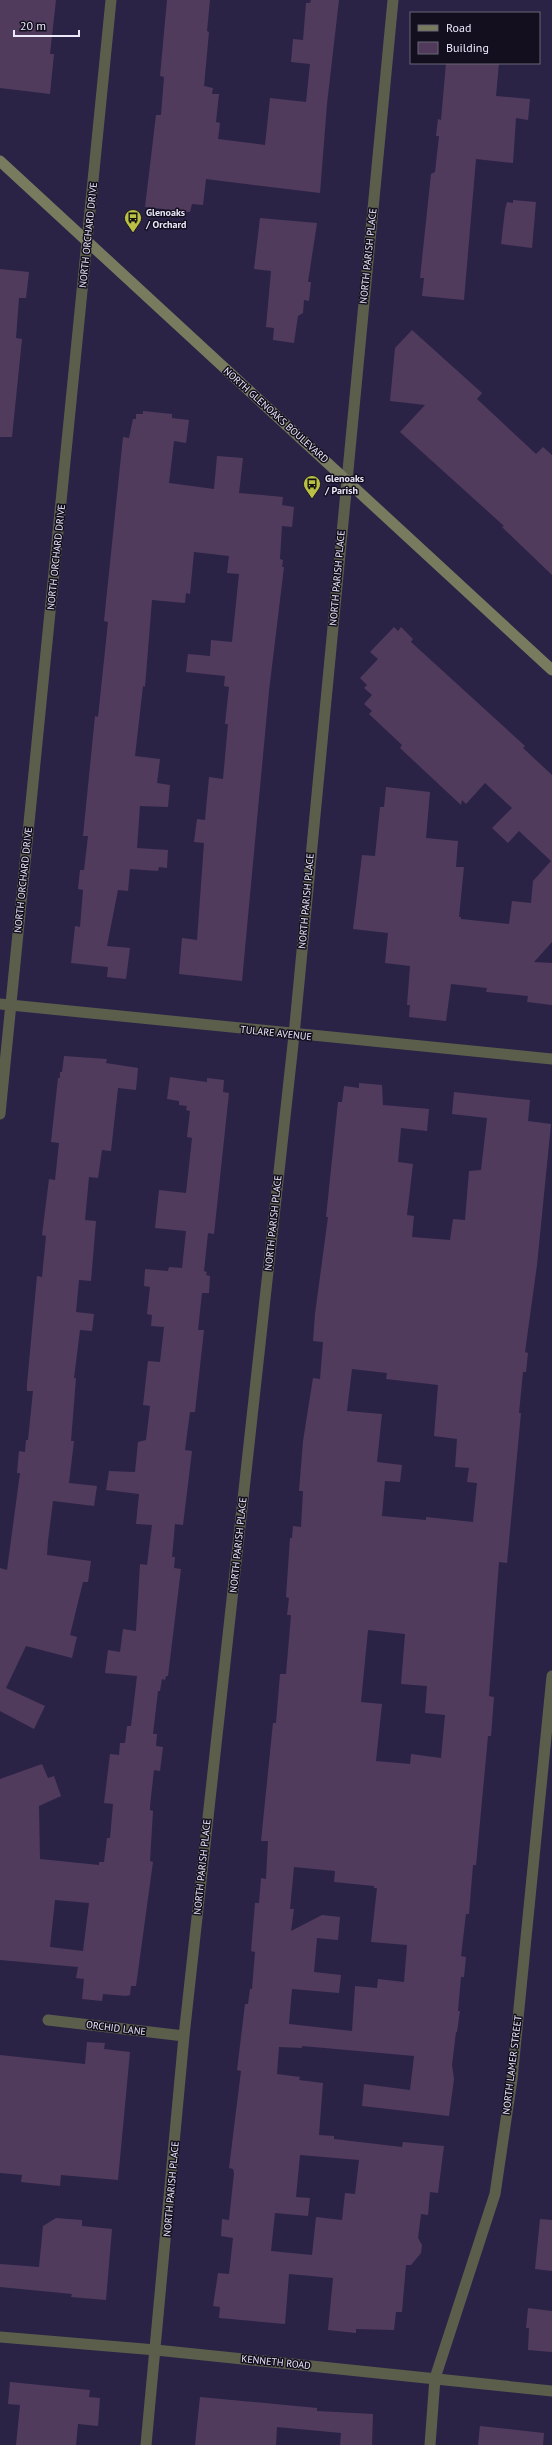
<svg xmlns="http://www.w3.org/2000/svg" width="552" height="2445" viewBox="0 0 552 2445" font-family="'PT Sans',sans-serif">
	<rect width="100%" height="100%" fill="#2b2346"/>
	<path fill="#503b5d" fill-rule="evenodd" d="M0,0H56L50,54H54L50,94L0,88Z
		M167,0H210L207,31L209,32L204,86L213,88L212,94H219L216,122L220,123L218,139L265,145L270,98L306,102L310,64L291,62L293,39L303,40L306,3H310L311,0H339L327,104L320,193L206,179L203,205L192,204L190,212L145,207L156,115H161L164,77L160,76Z
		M446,63H499L496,96L530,99L528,120L516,118L513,163L476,159L464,300L422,296L424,278H420L431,174L435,172L439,136H436L438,119L441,120Z
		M513,200L536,202L532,248L501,244L505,210L507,202L513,203Z
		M260,218L317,223L308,282H311L309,301L304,300L303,313L298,316L294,343L273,340L274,328L266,327L271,271L254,269Z
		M0,269L29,272L26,298H19L16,338L22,339L12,437H0Z
		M412,330L482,393L477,399L536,454L543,447L552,455V575L502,527L504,526L400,432L425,405L390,401L395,348Z
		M143,411L172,414V418L189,420L186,443L174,441L169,483L214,489L217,456L243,458L239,493L283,497L282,505L294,507L292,527L282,526L280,559L283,560L282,567H284L269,691L242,981L179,974L182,938L197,940L204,843L194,842L197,819L205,820L209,777L223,779L228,724H225L229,687L224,686L225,676L186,672L188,654L210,656L211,640L232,642L239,574L227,573L229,556L194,552L190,594L186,593L185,603L152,600L145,687L143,686L135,756L160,759L157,783L170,785L168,807L140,806L137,848L168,850L167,868L159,867L158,871L130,869L128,891L118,890L107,946L130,948L126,979L107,977L108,967L71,963L75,926L80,927L83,890L78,889L80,870H84L88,836H83L95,716L98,717L108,622L104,621L123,437L129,438L133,419H136V414H143Z
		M394,627L398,631L401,627L413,639L411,642L525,746L523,748L552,775V942L534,962L552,963V1005L527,1002L528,996L486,992L487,988L451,984L446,1021L409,1017L410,1005H407L410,966L385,963L388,933L353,929L362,855L375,856L380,807H384L386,787L430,792L426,838L458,841L456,867H464L459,917H461V919L509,924L512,901L531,903L533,881L551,861L519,831L508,843L492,828L512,808L485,783L466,804L462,800L461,805L400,748L402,745L369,714L372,711L364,704L372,695L364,688L367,685L360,678L378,659L370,652Z
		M64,1056L107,1059L106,1063L138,1068L136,1090L118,1088L111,1151L102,1150L98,1178L89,1177L85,1220L96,1221L91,1281L79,1280L76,1312L94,1314L92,1331L80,1330L74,1378H76L71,1441H74L69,1483L97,1486L94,1506L53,1501L48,1541L47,1555L91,1561L88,1582H83L70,1635L77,1637L72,1658L26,1646L6,1688L45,1706L34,1729L0,1711V1568L7,1570L20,1473H17L19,1451L25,1452L26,1440H28L33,1391H27V1384L37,1276L42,1277L46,1236L42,1235L49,1179L55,1180L59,1143L51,1142L58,1078H60V1072H62Z
		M170,1077L207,1082V1078L224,1080L223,1092L229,1093L214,1234L208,1233L204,1271L207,1272L206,1275L210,1276L209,1293H202L198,1330H204L195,1412H190L185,1450L192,1451L183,1525L175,1524L172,1557H175L174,1568L181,1569L168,1676H166L165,1680L162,1679L160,1691H158L153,1734H157L156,1746L163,1747L160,1771L154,1770L150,1806V1810L153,1811L150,1861L153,1862L136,1986H131L130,1995L126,1996L103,1994L102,2001L82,1999L84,1979L76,1978L78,1967L0,1960V1779L42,1764L48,1778L54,1776L61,1796L39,1806L40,1859L99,1865V1862H104L107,1838H110L113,1804L104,1803L110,1754L119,1755L120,1743H125L127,1726H131L137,1676L105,1673L108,1650L120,1652L123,1629L136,1631L140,1564L147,1565L152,1525L136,1524L139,1494L106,1490L109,1471L135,1472L138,1442L146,1440L150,1406L143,1405L148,1361L160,1362L164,1327L151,1326L152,1315L147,1314L150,1287L144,1286L145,1269L168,1271L169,1267L182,1268L186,1231L155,1228L159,1190L186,1193L192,1138L187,1137L190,1111L186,1110L187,1106L179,1105V1101L167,1099ZM55,1900L89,1903L83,1951L50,1947Z
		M359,1083L382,1085L383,1105L429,1109L427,1131L401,1128L398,1162L413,1164L407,1215L414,1216L412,1237L450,1240L453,1219L465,1220L469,1171L481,1170L487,1118L452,1114L454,1092L530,1100L528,1121L551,1124L537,1265L525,1352L528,1353L526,1372H523L519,1413H521L507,1563L499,1562L489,1696L494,1697L491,1736H488L476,1865H473L469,1914H466L461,1956L466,1957L464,1977H461L458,2011H460L457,2032H456L452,2065L454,2079L449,2116L362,2106L364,2084L410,2090L414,2056L302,2046V2048L279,2047L277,2074L300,2077L299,2080L323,2083L319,2135L334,2136V2139L402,2147L403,2142L444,2146L438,2193L430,2192L428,2215L421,2214L418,2238L422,2245L421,2253L411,2265H406L402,2312H396L394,2330L356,2329V2333L328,2330L333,2278L289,2274L285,2324L219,2318L220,2307L213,2306L218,2273L229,2274L233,2238L221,2236L222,2219L229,2220L234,2173L233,2169L229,2168L241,2071L237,2070L245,2004H248L250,1989H252L255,1952L251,1951L255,1903H259L261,1878L266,1879L268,1841H261L273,1723H276L280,1674H286L291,1615H287L289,1598L286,1597L290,1538H292L293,1526L301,1527L303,1491H299L303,1441L313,1378L320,1379L323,1342L313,1341L315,1314L328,1217H326L338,1102H342L344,1086L359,1088ZM352,1369L387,1373L386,1379L438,1385L434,1436L457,1439L455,1467L469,1468L467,1482L477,1483L473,1522L426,1517V1520L382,1516L385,1481L400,1482L402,1465L377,1462L382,1414L347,1411ZM368,1630L405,1634L401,1684L427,1686L425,1713L445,1715L441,1758L411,1754L410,1764L376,1761L382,1704L361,1702ZM294,1867L335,1871L334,1882L374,1886V1888H377L371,1942L407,1945L404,1982L378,1979L377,1988L355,1986L352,2031L289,2024L292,1989L339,1993L341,1975L314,1972L317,1938L338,1940L340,1917L322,1915L291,1931L294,1909H290ZM300,2155L359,2160L355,2194L345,2193L342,2220L316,2217L312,2255L271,2251L275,2213L308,2216L310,2198L296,2197Z
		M87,2042L105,2043L104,2049L130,2052L118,2180L61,2175L60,2186L21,2182L22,2175L0,2173V2055L85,2064Z
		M56,2218L82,2220V2226L112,2229L106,2300L71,2297L72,2294L0,2287V2264L39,2267L43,2226Z
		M540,2219L552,2220V2271L535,2269Z
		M528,2308L552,2311V2352L528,2350L529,2328H526Z
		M10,2382L90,2390L89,2397L100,2398L98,2426L78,2424L76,2445H16L20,2405L8,2404Z
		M200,2397L317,2408V2411L373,2414L372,2445H340L341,2433L277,2427L276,2445H195Z
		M480,2426L544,2433L543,2445H478Z"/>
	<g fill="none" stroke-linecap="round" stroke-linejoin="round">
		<path stroke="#5c5e4c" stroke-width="11" d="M0,1004L552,1059
			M0,1114L111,0
			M48,2020L184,2036
			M146,2445L184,2036L294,1035L393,0
			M430,2445L435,2378L495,2194L512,2079L552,1676"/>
		<path stroke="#5c5e4c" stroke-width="11" d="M0,2337L156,2350L552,2391"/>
		<path stroke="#787b5e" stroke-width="11" d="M0,161L552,670"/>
	</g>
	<defs>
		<symbol id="bus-pin" viewBox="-11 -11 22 30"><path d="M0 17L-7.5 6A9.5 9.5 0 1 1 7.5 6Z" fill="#bac046" stroke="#130f1f"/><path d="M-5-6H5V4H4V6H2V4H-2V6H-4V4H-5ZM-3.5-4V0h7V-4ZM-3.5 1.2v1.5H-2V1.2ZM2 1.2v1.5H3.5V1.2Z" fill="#111"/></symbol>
	</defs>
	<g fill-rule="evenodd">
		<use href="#bus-pin" x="123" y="208" width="20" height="27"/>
		<use href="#bus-pin" x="302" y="474" width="20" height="27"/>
	</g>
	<g text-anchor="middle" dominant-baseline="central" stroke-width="3" stroke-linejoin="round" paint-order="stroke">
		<g font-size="10" font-weight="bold" fill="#ebe9fb" stroke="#130f1f" text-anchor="start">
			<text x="146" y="212">Glenoaks<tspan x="146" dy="12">/ Orchard</tspan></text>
			<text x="325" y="478">Glenoaks<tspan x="325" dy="12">/ Parish</tspan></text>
		</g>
		<g font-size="10" fill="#ebe9fb" stroke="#130f1f">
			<text transform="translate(88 235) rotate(-84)">NORTH ORCHARD DRIVE</text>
			<text transform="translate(368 256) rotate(-84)">NORTH PARISH PLACE</text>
			<text transform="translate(276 415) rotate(42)">NORTH GLENOAKS BOULEVARD</text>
			<text transform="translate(56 557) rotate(-84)">NORTH ORCHARD DRIVE</text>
			<text transform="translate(337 578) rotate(-85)">NORTH PARISH PLACE</text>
			<text transform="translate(23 880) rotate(-84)">NORTH ORCHARD DRIVE</text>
			<text transform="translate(306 901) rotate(-85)">NORTH PARISH PLACE</text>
			<text transform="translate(276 1033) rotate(6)">TULARE AVENUE</text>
			<text transform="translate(273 1223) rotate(-84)">NORTH PARISH PLACE</text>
			<text transform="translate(238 1545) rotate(-84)">NORTH PARISH PLACE</text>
			<text transform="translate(202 1867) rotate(-84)">NORTH PARISH PLACE</text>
			<text transform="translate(116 2028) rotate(7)">ORCHID LANE</text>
			<text transform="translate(512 2065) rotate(-83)">NORTH LAMER STREET</text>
			<text transform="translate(171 2189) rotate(-85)">NORTH PARISH PLACE</text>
			<text transform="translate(276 2362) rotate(6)">KENNETH ROAD</text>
		</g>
	</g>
	<rect x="410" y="12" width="130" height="52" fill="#130f1f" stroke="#696677"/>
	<rect x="418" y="25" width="20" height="6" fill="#787b5e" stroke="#696677"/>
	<text x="446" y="32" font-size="12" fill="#ebe9fb">Road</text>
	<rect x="418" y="42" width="20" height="12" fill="#503b5d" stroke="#696677"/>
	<text x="446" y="52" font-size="12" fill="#ebe9fb">Building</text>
	<path d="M14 30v6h65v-6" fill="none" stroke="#ebe9fb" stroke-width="2"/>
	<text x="20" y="30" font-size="12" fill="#ebe9fb" stroke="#130f1f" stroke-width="3" paint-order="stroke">20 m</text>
</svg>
